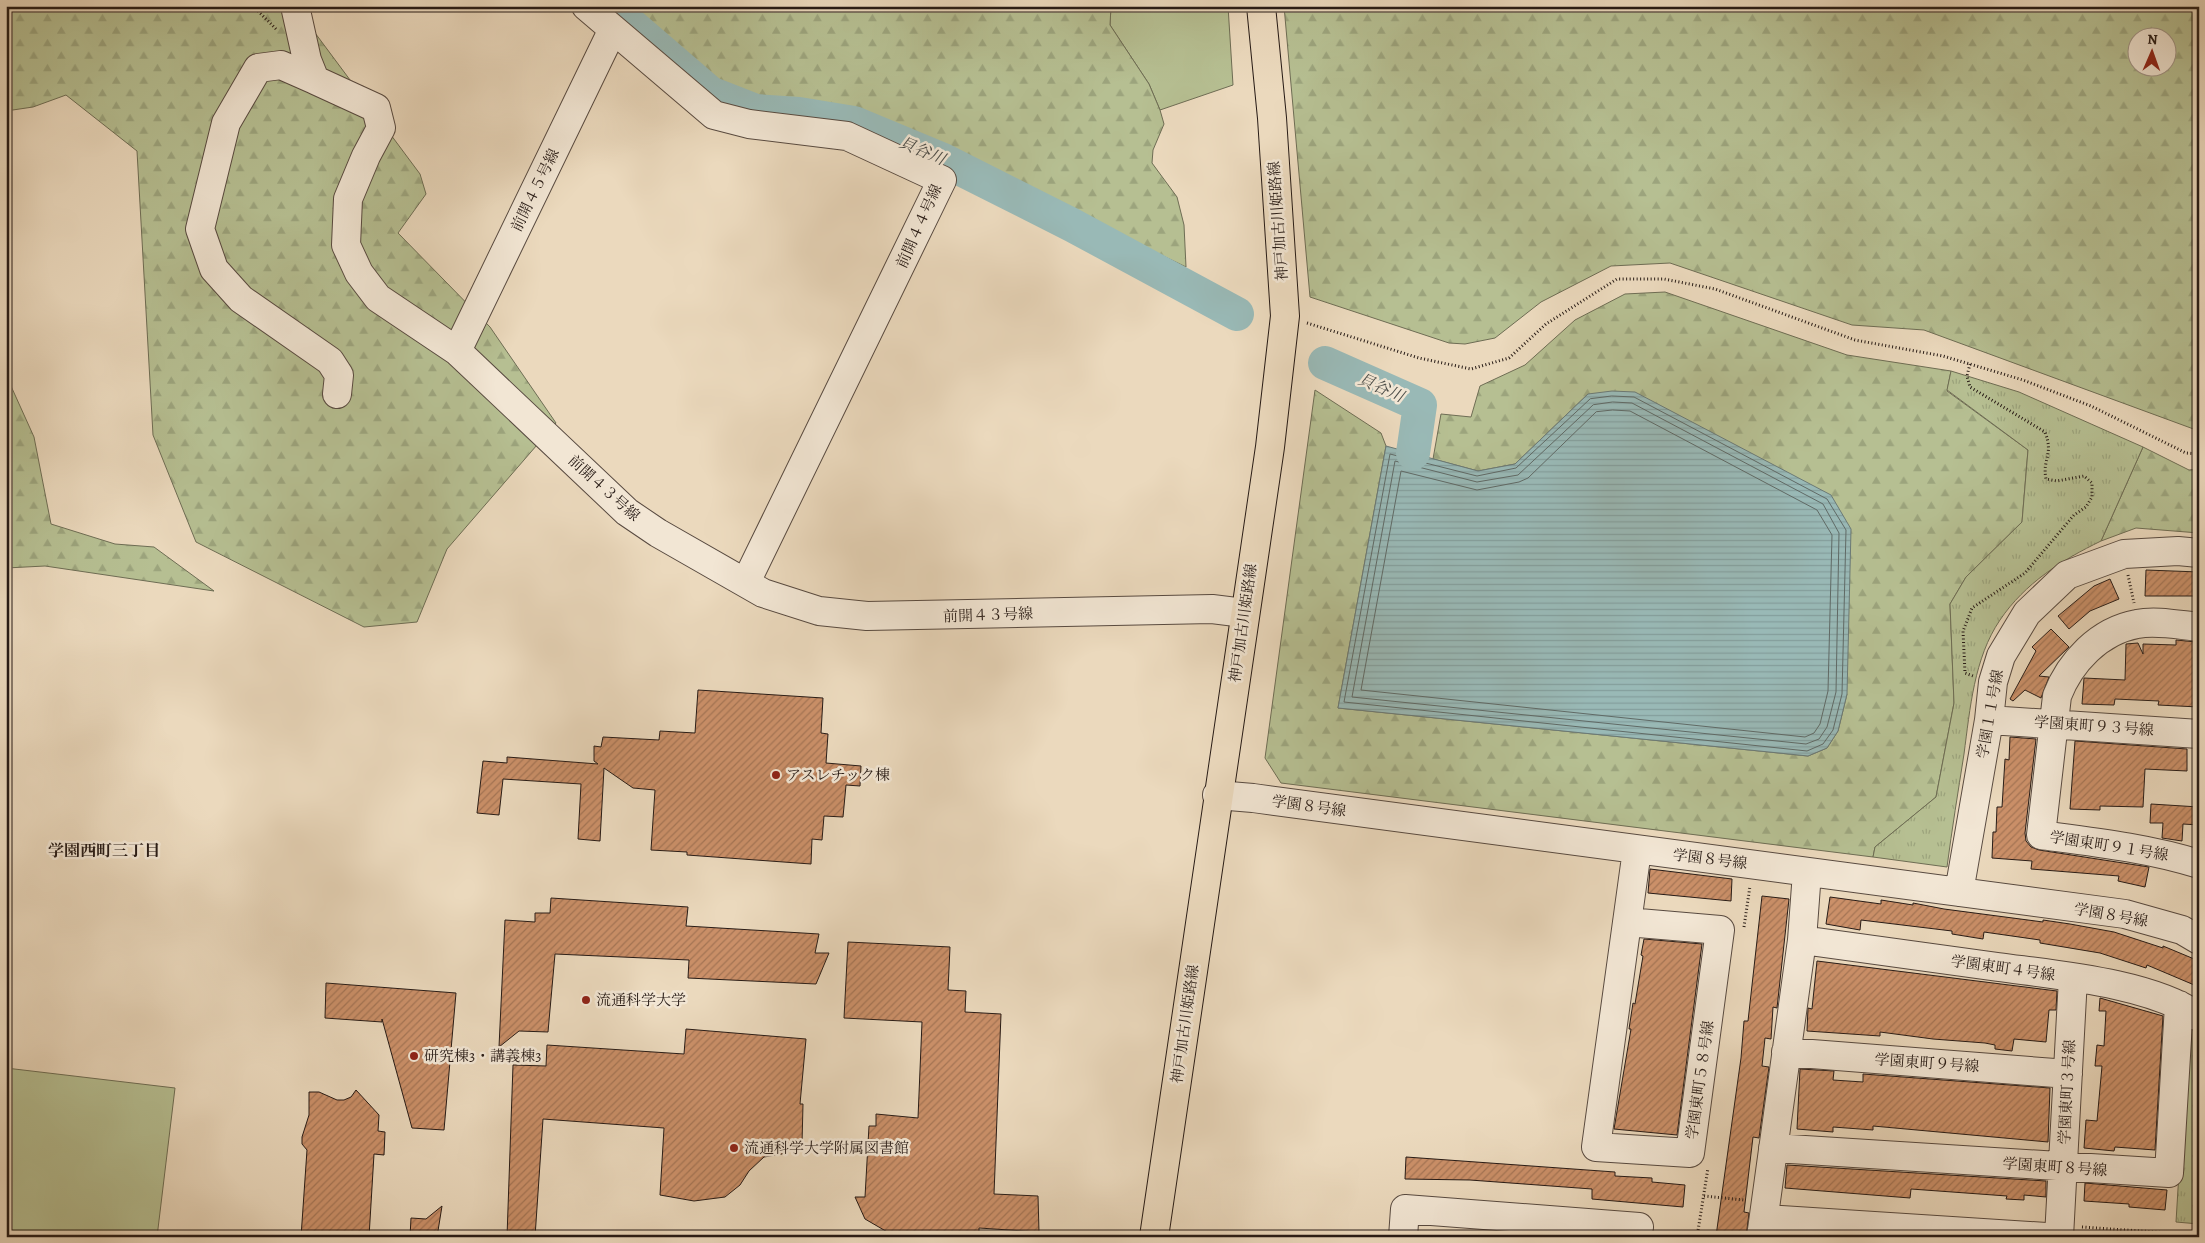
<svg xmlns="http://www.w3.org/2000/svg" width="2205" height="1243" viewBox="0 0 2205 1243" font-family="Alegreya,'Noto Serif JP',serif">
	<defs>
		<pattern id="forest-firs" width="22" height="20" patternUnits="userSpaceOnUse" patternTransform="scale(1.25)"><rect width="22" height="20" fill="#b6bf92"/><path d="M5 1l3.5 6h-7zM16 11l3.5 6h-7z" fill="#9ca47d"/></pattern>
		<pattern id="park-tufts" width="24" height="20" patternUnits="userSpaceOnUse" patternTransform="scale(1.25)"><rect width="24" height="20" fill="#b6bf92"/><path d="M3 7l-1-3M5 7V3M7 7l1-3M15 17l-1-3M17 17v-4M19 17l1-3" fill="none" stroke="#9ca47d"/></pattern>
		<pattern id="water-rules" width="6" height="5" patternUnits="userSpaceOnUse" patternTransform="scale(1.25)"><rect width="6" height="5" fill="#99b9b6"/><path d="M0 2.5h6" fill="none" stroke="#849e9c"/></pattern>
		<pattern id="building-hatch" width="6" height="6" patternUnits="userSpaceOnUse" patternTransform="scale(1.25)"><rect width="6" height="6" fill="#cb9069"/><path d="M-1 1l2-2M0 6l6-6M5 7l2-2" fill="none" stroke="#a57555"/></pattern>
	</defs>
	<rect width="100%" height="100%" fill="#ebd9bd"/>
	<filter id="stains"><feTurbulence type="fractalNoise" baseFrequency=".004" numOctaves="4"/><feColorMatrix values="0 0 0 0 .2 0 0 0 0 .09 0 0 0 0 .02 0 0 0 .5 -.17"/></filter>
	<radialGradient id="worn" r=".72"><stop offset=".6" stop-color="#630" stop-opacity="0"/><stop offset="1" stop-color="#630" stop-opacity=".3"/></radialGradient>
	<path fill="#b6bf92" stroke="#6e6d54" d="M1111,6H1228L1233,85L1160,110L1149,84L1110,25Z
		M6,1068L175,1088L157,1237H6Z"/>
	<path fill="url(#forest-firs)" stroke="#6e6d54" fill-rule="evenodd" d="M6,6H295L420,174L426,194L398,233L490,327L556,423L447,549L417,622L364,627L196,542L153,435L137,151L66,95L33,107L6,111Z
		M619,6H1111L1110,25L1149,84L1160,110L1164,124L1153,150L1152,163L1177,197L1184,225L1186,267L865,111L755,103L706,80Z
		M1284,6H2199V431L1924,330L1852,325L1670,263L1611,266L1541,302L1495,338L1465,344L1449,343L1310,297ZM2138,38H2168V68H2138Z
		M1665,292L1847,355L1951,371L1947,391L2028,450L2022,522L1966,577L1950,604L1954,703L1936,797L1875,847L1873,857L1281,783L1265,758L1315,390L1381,433L1386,446L1338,708L1808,756L1827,748L1838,731L1847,694L1588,394L1515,464L1478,471L1433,459L1441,414L1471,417L1480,386L1525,365L1575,320L1625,294Z
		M6,375L34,437L51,524L115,544L154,547L214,591L45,566L6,568Z
		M2143,447L2189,470L2199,469V533L2136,528L2101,541Z"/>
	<path fill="url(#park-tufts)" stroke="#6e6d54" d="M1951,371L2019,392L2143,447L2101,541C2062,560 2025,583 2000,620C1974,658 1970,709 1964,754C1958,792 1952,829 1947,867L1873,857L1875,847L1936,797L1954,703L1950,604L1966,577L2022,522L2028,450L1947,390Z
		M2188,1023L2199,1031V1224L2176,1222Z"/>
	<path fill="url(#water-rules)" stroke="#6b7a76" d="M1612,391L1635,392L1831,495L1851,529L1847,694L1838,731L1827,748L1808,756L1338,708L1386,446L1478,471L1515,464L1588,394Z"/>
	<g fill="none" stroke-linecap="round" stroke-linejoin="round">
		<path stroke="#606a66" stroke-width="1" d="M1612,396L1634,397L1827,499L1846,530L1842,694L1833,730L1823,744L1807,751L1344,702L1390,454L1477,476L1516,468L1590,399Z
			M1613,402L1632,403L1823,504L1839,533L1836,692L1827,727L1819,739L1806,744L1352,697L1395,461L1477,482L1518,475L1593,405Z
			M1613,410L1630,411L1817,510L1832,535L1828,691L1820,724L1814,733L1805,737L1361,690L1401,471L1477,490L1519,482L1528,478L1596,412Z"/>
		<path stroke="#99b9b6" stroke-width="34" d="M609,6L710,93L756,111L799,114L854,123L943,160L1072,225L1237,314
			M1325,363L1420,405L1413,453"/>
	</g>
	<path fill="url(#building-hatch)" stroke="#271b16" d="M2146,570L2199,572V596H2145Z
		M2110,579L2119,599L2090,611L2069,629L2058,616L2094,586Z
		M2051,629L2069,647L2039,676L2049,677L2041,698L2025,690L2013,701L2010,699L2036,651L2032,647Z
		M2176,640L2196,642L2194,683H2199V707L2158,705L2159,701L2115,699L2114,705L2082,704L2084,678L2125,680L2126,644L2138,643L2143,654V644L2176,645Z
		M698,690L823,698L821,733L828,734L826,763L861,766L860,786L846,785L843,817L824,816L822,840L812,839L811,864L687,855V852L651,850L655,790L633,788L604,768L600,841L578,839L581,784L503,779L499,815L477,813L483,761L507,763V757L598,764L594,761V746L601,747L603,737L659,740L660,731L695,733Z
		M2010,737L2036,739L2025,833L2026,841L2031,847L2039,850L2149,867L2145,887L2118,881L2119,876L2031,869L2032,861L1992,858L1993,832H1996L1997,807H2002L2005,759L2009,760Z
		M2075,741L2187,749V771L2145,769L2143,807L2100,806V810L2070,809Z
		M2151,804L2199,807V825L2183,824L2182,841L2162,838L2163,823H2150Z
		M1650,869L1732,879L1731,901L1648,893Z
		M1762,896L1789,899L1777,1008L1773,1007L1771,1039L1765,1038L1762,1066L1769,1067L1759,1138L1753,1137L1744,1212L1749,1213L1746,1237L1716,1236L1741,1058L1744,1021H1748Z
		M1830,897L1881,904V900L1913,905V903L1944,909L2043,922V920L2070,924L2114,932L2163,948V946L2199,961V987L2147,965L2146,968L2100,953L2040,943V940L1984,932L1983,939L1952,934V931L1861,920L1860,930L1826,924Z
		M551,898L688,907L686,926L819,934L815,953H829L816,984L688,978L689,960L555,954L548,1032L519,1031L499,1047L505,920L535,922V913H550Z
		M1644,939L1702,944L1677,1135L1614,1129L1631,1029H1629L1633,1003L1635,1004L1643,956L1641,955Z
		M848,942L950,947L948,990L966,991L965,1012L1001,1014L994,1194L1038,1196L1039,1232L979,1228V1237H896L865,1219L855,1197H865L869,1126H876V1114L918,1118L922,1022L844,1018Z
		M1817,961L2057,991L2056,1010H2049L2046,1042L2014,1039L2012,1051L1995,1049V1045L1985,1043L1933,1039L1880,1032V1036L1807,1031L1808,1008L1812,1009Z
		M326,983L456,993L444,1130L412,1128L382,1019V1022L325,1018Z
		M2100,998L2163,1016L2155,1150L2115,1147L2114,1151L2084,1148L2086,1120L2097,1121L2102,1066H2095L2097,1045L2104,1046L2106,1011H2099Z
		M686,1029L806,1039L800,1104H803L802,1144L782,1154L764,1157L749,1171L740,1185L725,1197L694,1201L660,1195L664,1128L543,1119L535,1237H507L513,1065L546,1066L547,1045L684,1054Z
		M1800,1069L1834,1071L1833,1080L1863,1082V1074L2050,1088L2048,1142L1873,1126V1130L1833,1127V1132L1797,1129Z
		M356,1090L379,1115L378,1131L385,1132L384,1155L374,1154L369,1237H301L307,1150L302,1144V1137L309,1115V1092H319L337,1100H344L351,1097Z
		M1406,1157L1615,1172V1176L1652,1178V1182L1685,1185L1683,1207L1592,1199V1189L1470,1180L1405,1179Z
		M1787,1165L2046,1181V1197L2024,1195V1200L2006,1199L2007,1196L1911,1189L1910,1198L1785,1188Z
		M2085,1183L2167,1190L2165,1210L2129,1207V1204L2084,1201Z
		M442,1206L437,1237H410L411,1218L426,1219Z"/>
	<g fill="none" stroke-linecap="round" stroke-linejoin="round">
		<defs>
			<path id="minor" d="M295,6L307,60L315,80L376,108L381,128L366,156L348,199L346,245L359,273L378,298L457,351L627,512L658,533L763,593L819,611L867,616L1212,609L1244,613
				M586,6L714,115L749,124L847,136L942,180L746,582
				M315,80L281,65L258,68L226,123L200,229L214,269L241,299L330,361L339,375L337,394
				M457,351L613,29
				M2199,627C2179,625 2156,620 2137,624C2099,631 2070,662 2057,696L2041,835C2094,842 2148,848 2199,864
				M1989,720L2199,734
				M1217,795L1253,798L2125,914L2182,930L2199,940
				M1959,892L1989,720L1993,682L2001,656L2027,613L2067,575L2124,554L2178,551L2199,553
				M1627,922L1720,930L1690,1153L1596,1147L1637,850
				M1802,940L1807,872
				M1786,1052L2068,1074
				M1773,1148L2169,1173L2179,1005
				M1764,1219L2046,1237
				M1403,1237L1405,1209L1639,1227L1637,1237
				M1761,1237L1802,940C1867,949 1932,958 1998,967C2056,975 2152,983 2199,1017
				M2059,1237L2073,978"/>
			<path id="major" d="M1154,1237L1270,447L1285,316L1272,118L1261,6"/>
		</defs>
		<use href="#minor" stroke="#584a40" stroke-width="30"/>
		<use href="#major" stroke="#271b16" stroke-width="30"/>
		<path stroke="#271b16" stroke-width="3" stroke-dasharray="1 2.5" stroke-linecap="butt" d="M253,6L276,29
			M1307,323L1419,358L1471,369L1509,358L1546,324L1617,279H1664L1715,289L1855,340L1943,356L2023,380L2091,406L2186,453L2199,454
			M1970,364L1967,376L1970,387L2045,432C2054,455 2042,459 2046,479L2057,481L2084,476L2092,483V497L2086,507L2074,515L2025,573L1972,608L1963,631L1965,673L1973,676
			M2128,575L2134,603
			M1744,927L1750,886
			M1704,1196L1744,1200
			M2082,1227L2199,1235
			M1697,1237L1708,1168"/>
		<use href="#minor" stroke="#f2e6d4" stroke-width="28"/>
		<use href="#major" stroke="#ebd9bd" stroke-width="28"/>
	</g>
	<g fill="#8f2418" stroke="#f2e6d4" stroke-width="2">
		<circle cx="776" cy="775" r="5"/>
		<circle cx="586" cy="1000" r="5"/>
		<circle cx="414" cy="1056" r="5"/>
		<circle cx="734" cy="1148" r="5"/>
	</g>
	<g text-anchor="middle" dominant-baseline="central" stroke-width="5" stroke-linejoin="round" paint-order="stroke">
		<g font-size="15" fill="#271b16" stroke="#f2e6d4">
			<text transform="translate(535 190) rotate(-64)">前開４５号線</text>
			<text transform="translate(1278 221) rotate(-94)">神戸加古川姫路線</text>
			<text transform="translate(919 226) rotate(-66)">前開４４号線</text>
			<text transform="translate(604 488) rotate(42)">前開４３号線</text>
			<text transform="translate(988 615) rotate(-2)">前開４３号線</text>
			<text transform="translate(1243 623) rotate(-82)">神戸加古川姫路線</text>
			<text transform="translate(1990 714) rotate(-80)">学園１１号線</text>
			<text transform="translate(2094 726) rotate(4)">学園東町９３号線</text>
			<text transform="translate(1309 806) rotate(8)">学園８号線</text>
			<text transform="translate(2109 846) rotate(9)">学園東町９１号線</text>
			<text transform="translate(1710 859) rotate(7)">学園８号線</text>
			<text transform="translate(2111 915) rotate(10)">学園８号線</text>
			<text transform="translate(2003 968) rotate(8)">学園東町４号線</text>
			<text transform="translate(1185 1024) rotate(-82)">神戸加古川姫路線</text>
			<text transform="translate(1927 1063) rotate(4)">学園東町９号線</text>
			<text transform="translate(1700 1080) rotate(-82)">学園東町５８号線</text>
			<text transform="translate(2067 1092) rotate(-87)">学園東町３号線</text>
			<text transform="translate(2055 1167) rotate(4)">学園東町８号線</text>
		</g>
		<g font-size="15" fill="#271b16" stroke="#f2e6d4" text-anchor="start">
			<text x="786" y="775">アスレチック棟</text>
			<text x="596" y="1000">流通科学大学</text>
			<text x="424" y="1056">研究棟3・講義棟3</text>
			<text x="744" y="1148">流通科学大学附属図書館</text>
		</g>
		<g font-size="16" font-style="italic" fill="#494a46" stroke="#f2e6d4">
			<text transform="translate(922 151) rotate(23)">貝谷川</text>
			<text transform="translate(1381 388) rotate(24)">貝谷川</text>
		</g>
		<g font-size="16" font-weight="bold" fill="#271b16" stroke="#f2e6d4">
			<text x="104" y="851">学園西町三丁目</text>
		</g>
	</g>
	<rect width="2205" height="1243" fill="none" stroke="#ebd9bd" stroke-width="25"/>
	<rect x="8" y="8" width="2190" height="1228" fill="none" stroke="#271b16" stroke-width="2.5"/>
	<rect x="12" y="12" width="2180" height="1218" fill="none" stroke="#271b16"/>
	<g transform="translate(2152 52) rotate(2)"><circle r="24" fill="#f2e6d4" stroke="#a19588"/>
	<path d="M0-4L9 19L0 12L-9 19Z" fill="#8f2418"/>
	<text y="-8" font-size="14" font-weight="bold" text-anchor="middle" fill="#271b16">N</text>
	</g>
	<rect width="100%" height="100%" filter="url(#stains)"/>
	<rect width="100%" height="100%" fill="url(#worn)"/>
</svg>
